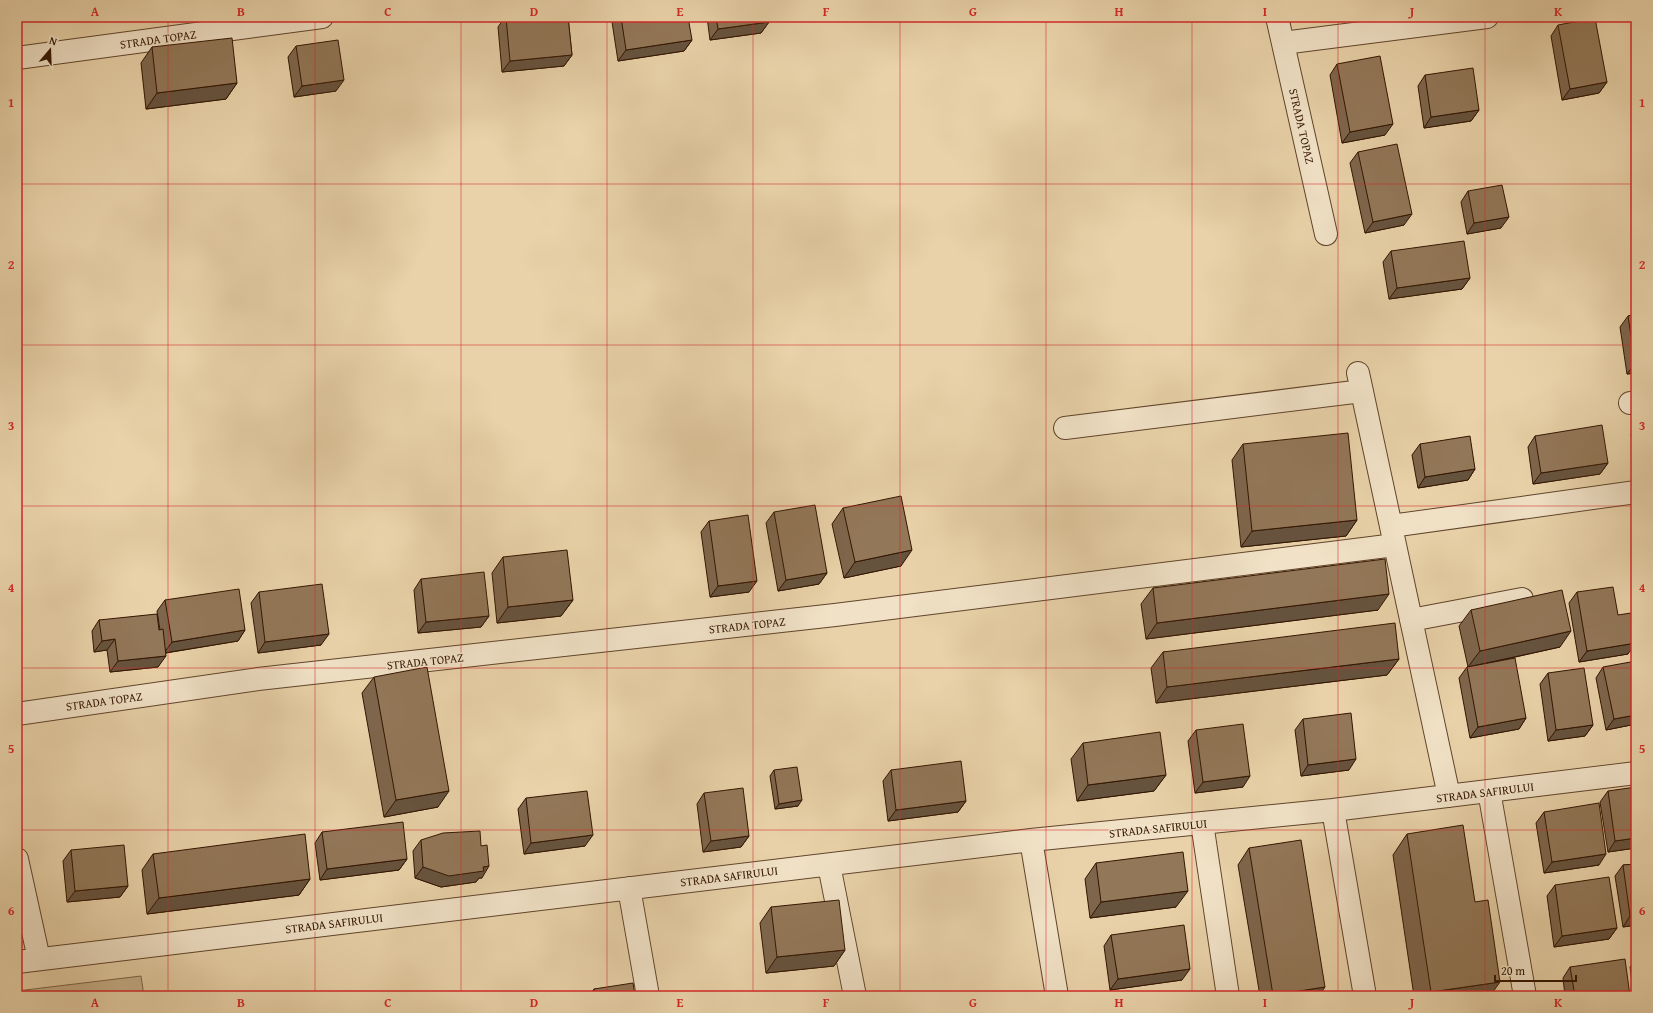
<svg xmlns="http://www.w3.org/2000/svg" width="1653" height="1013" viewBox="0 0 1653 1013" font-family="'Gentium Book Plus',serif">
	<rect width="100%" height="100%" fill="#e9d2a9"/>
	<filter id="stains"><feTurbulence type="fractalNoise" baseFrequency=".005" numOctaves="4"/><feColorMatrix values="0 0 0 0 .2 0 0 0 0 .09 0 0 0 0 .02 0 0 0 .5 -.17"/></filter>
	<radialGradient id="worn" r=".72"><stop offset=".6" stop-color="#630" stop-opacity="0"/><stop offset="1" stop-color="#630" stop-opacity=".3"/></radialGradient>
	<path fill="#cab28c" stroke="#7e6446" d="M141,976L144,996H17V991Z"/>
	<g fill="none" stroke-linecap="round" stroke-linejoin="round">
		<defs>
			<path id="minor" d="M1277,17L1326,234
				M1283,43L1487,17
				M17,58L322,17
				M1358,373L1449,796
				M1630,403L1636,402
				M1065,428L1362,391
				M1391,526L1636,492
				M1411,620L1522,599
				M17,714L258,679L835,615L1395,545
				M1489,791L1525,996
				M1333,810L1365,996
				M1202,823L1228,996
				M1031,840L1057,996
				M17,859L39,959
				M829,865L855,996
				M629,888L648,996
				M17,962L1031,840L1333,810L1636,773"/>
		</defs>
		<use href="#minor" stroke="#60442b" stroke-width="24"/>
		<use href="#minor" stroke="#f1e2c7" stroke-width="22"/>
	</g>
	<path fill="#7e664c" stroke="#331501" d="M505,17H568L572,55L564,66L502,72L498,27Z
		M616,17H667V20L692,40L684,51L618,61L612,22Z
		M707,17H768L769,22L761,33L710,40Z
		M1558,25L1607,82L1599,93L1562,100L1551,36Z
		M296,46L336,91L294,97L288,57Z
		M152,47L237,83L226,99L146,109L141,63Z
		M1337,64L1385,135L1342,143L1330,75Z
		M1425,75L1479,110L1471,121L1424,128L1418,86Z
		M1358,152L1404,225L1365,233L1350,163Z
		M1468,191L1501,228L1467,234L1461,202Z
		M1391,251L1470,278L1462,289L1389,299L1383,262Z
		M1636,314V373L1627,374L1620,327L1628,316L1636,315Z
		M1636,427V468L1631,434Z
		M1535,436L1608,463L1600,474L1533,484L1528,447Z
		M1243,444L1357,520L1346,536L1241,547L1232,460Z
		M1420,444L1475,469L1468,480L1418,488L1412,455Z
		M843,508L901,566L844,578L832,524Z
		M774,512L827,573L819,584L778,591L766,523Z
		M709,521L749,592L710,597L701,532Z
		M503,557L573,600L561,616L497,623L492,573Z
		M421,579L489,616L481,627L418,633L414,590Z
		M1153,588L1378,610L1146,639L1141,604Z
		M259,592L321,645L258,653L251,603Z
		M1577,592L1618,615L1628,654L1579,662L1569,603Z
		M165,600L245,630L238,641L166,653L158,667L110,672L107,650L94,652L92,631L99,620L160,630L157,611Z
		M1471,610L1560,647L1480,665L1526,718L1519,729L1470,738L1459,678L1467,667H1468L1459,626Z
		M1163,652L1399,659L1387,675L1156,703L1151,668Z
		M1603,667L1636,724L1606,730L1596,678Z
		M1548,673L1593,725L1585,736L1548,741L1540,684Z
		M374,677L438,807L384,817L362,693Z
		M1303,719L1349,770L1301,776L1295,730Z
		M1196,730L1243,787L1195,793L1188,741Z
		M1083,743L1166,775L1154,791L1077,801L1071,759Z
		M774,770L798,806L775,809L770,776Z
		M891,770L966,801L958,812L888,821L883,781Z
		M1608,791L1636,848L1608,852L1600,802Z
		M704,793L749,836L741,847L703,852L697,804Z
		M526,798L585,846L524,854L518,809Z
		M1544,812L1599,865L1544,873L1536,823Z
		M322,832L407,859L399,870L320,880L315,843Z
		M1407,834L1475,902L1490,996H1414L1393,855Z
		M421,840L482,878H479L476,882L441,887L415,878L413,851Z
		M1249,848L1319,996H1260L1238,865Z
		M71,850L128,886L120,897L67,902L63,861Z
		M153,854L310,879L299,895L147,914L142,870Z
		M1096,863L1176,907L1090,918L1085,879Z
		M1636,864V925L1623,927L1615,876L1623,865Z
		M1555,885L1617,928L1609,939L1554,947L1547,896Z
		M771,907L845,950L834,966L766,973L760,923Z
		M1111,935L1182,980L1110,990L1104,946Z
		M1636,959V996H1634L1630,967Z
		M1570,967L1630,996H1565L1563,978Z
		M594,989L635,996H589Z"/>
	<path fill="#66533e" stroke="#331501" d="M769,22L761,33L710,40L718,29Z
		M692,40L684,51L618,61L626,50Z
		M572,55L564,66L502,72L510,61Z
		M344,80L336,91L294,97L302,86Z
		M1607,82L1599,93L1562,100L1570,89Z
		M237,83L226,99L146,109L157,93Z
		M1479,110L1471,121L1424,128L1431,117Z
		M1393,124L1385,135L1342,143L1350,132Z
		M1412,214L1404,225L1365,233L1373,222Z
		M1509,217L1501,228L1467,234L1474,223Z
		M1470,278L1462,289L1389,299L1397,288Z
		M1635,363H1636V373L1627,374Z
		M1608,463L1600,474L1533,484L1541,473Z
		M1475,469L1468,480L1418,488L1425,477Z
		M1357,520L1346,536L1241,547L1252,531Z
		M912,550L901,566L844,578L855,562Z
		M827,573L819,584L778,591L786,580Z
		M757,581L749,592L710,597L718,586Z
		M1389,594L1378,610L1146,639L1157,623Z
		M573,600L561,616L497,623L508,607Z
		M489,616L481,627L418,633L426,622Z
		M245,630L238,641L164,653L172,642Z
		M1571,631L1560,647L1468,667L1480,651Z
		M329,634L321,645L258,653L265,642Z
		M115,639L107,650L94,652L102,641Z
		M1636,643L1628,654L1579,662L1587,651Z
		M166,656L158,667L110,672L118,661Z
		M1399,659L1387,675L1156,703L1167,687Z
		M1636,715V724L1606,730L1614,719Z
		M1526,718L1519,729L1470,738L1478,727Z
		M1593,725L1585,736L1548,741L1556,730Z
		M1356,759L1349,770L1301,776L1308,765Z
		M1166,775L1154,791L1077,801L1088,785Z
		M1250,776L1243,787L1195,793L1203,782Z
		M449,791L438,807L384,817L396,800Z
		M802,800L798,806L775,809L779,804Z
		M966,801L958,812L888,821L896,810Z
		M593,835L585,846L524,854L531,843Z
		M749,836L741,847L703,852L711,841Z
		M1636,838V848L1608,852L1615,841Z
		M1606,854L1599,865L1544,873L1552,862Z
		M407,859L399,870L320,880L327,869Z
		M489,866L482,878H479L476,882L441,887L415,878L423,867H483Z
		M310,879L299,895L147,914L159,898Z
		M128,886L120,897L67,902L75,891Z
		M1188,891L1176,907L1090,918L1101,902Z
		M1636,915V925L1623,927L1630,916Z
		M1617,928L1609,939L1554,947L1562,936Z
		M845,950L834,966L766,973L777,957Z
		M1190,969L1182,980L1110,990L1118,979Z
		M1500,982L1490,996H1429L1431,992Z
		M1325,987L1319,996H1273V995Z"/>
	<path fill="#927758" stroke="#331501" d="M506,17H568L572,55L510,61Z
		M621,17H667V20L688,17L692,40L626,50Z
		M716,17H768L769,22L718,29Z
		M1595,18L1607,82L1570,89L1558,25Z
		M232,38L237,83L157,93L152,47Z
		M338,40L344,80L302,86L296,46Z
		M1380,56L1393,124L1350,132L1337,64Z
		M1473,68L1479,110L1431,117L1425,75Z
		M1397,144L1412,214L1373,222L1358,152Z
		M1502,185L1509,217L1474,223L1468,191Z
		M1464,241L1470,278L1397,288L1391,251Z
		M1636,314V363H1635L1628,316Z
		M1602,425L1608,463L1541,473L1535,436Z
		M1348,433L1357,520L1252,531L1243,444Z
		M1470,436L1475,469L1425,477L1420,444Z
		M901,496L912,550L855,562L843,508Z
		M815,505L827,573L786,580L774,512Z
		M748,515L757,581L718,586L709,521Z
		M567,550L573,600L508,607L503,557Z
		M1385,559L1389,594L1157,623L1153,588Z
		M484,572L489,616L426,622L421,579Z
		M322,584L329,634L265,642L259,592Z
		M1613,587L1618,615L1631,613L1636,643L1587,651L1577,592Z
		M239,589L245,630L172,642L165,600Z
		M1562,590L1571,631L1480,651L1471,610Z
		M157,614L159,630L163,629L166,656L118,661L115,639L102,641L99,620Z
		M1395,623L1399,659L1167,687L1163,652Z
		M1515,658L1526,718L1478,727L1467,667Z
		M1636,661V715L1614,719L1603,667Z
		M427,667L449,791L396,800L374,677Z
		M1584,668L1593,725L1556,730L1548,673Z
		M1351,713L1356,759L1308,765L1303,719Z
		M1243,724L1250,776L1203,782L1196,730Z
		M1160,732L1166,775L1088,785L1083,743Z
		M961,761L966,801L896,810L891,770Z
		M797,767L802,800L779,804L774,770Z
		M1636,787V838L1615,841L1608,791Z
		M743,788L749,836L711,841L704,793Z
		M587,791L593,835L531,843L526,798Z
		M1599,803L1606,854L1552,862L1544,812Z
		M403,822L407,859L327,869L322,832Z
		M1463,825L1475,902L1488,900L1500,982L1431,992L1407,834Z
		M480,831L481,846L487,845L489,866L483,867L484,871L449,876L423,867L421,840L443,833Z
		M305,834L310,879L159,898L153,854Z
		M1301,840L1325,987L1273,995L1249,848Z
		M124,845L128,886L75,891L71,850Z
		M1183,852L1188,891L1101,902L1096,863Z
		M1636,864V915L1630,916L1623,865Z
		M1609,877L1617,928L1562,936L1555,885Z
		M839,900L845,950L777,957L771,907Z
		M1184,925L1190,969L1118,979L1111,935Z
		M1625,959L1630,996H1575L1570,967Z
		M633,983L635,996H595L594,989Z
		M1207,995L1208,996H1199Z"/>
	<path fill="none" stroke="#d62828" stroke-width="1" stroke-opacity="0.55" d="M168,17V996M315,17V996M461,17V996M607,17V996M753,17V996M900,17V996M1046,17V996M1192,17V996M1338,17V996M1485,17V996M17,184H1636M17,345H1636M17,506H1636M17,668H1636M17,830H1636"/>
	<g text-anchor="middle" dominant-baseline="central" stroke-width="3" stroke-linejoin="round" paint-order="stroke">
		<g font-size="12" fill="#331501" stroke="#f1e2c7">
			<text transform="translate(158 39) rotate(-8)">STRADA TOPAZ</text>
			<text transform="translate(1302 126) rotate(77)">STRADA TOPAZ</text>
			<text transform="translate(747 625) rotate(-6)">STRADA TOPAZ</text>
			<text transform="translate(425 661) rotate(-6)">STRADA TOPAZ</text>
			<text transform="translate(104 701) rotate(-8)">STRADA TOPAZ</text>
			<text transform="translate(1485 792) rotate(-7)">STRADA SAFIRULUI</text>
			<text transform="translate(1158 828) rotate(-6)">STRADA SAFIRULUI</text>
			<text transform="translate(729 876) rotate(-7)">STRADA SAFIRULUI</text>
			<text transform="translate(334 923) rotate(-7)">STRADA SAFIRULUI</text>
		</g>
	</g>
	<rect width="1653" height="1013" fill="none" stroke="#e9d2a9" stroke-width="44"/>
	<g transform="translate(50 50) rotate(19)" stroke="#f1e2c7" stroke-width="3" paint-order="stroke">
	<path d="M0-3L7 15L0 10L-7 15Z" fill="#331501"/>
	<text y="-6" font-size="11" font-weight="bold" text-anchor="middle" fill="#331501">N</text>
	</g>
	<path d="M1495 975v6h81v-6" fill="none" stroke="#331501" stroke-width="2"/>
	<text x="1501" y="975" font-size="12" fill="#331501" stroke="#f1e2c7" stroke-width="3" paint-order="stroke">20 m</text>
	<rect x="22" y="22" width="1609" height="969" fill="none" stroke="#d62828" stroke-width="1.5"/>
	<g font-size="13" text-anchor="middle" font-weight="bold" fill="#d62828">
		<text x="95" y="16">A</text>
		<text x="241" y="16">B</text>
		<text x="388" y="16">C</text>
		<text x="534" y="16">D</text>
		<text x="680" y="16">E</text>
		<text x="826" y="16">F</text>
		<text x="973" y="16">G</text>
		<text x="1119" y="16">H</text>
		<text x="1265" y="16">I</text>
		<text x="1412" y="16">J</text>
		<text x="1558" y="16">K</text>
		<text x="11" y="107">1</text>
		<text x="1642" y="107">1</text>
		<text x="11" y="269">2</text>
		<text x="1642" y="269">2</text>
		<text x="11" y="430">3</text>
		<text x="1642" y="430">3</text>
		<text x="11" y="592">4</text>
		<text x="1642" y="592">4</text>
		<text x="11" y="753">5</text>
		<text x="1642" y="753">5</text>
		<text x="11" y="915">6</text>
		<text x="1642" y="915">6</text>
		<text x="95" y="1007">A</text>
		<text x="241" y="1007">B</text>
		<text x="388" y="1007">C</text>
		<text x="534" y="1007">D</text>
		<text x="680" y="1007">E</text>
		<text x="826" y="1007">F</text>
		<text x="973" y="1007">G</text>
		<text x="1119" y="1007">H</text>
		<text x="1265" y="1007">I</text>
		<text x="1412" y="1007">J</text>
		<text x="1558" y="1007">K</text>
	</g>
	<rect width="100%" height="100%" filter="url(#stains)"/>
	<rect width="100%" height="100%" fill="url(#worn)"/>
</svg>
